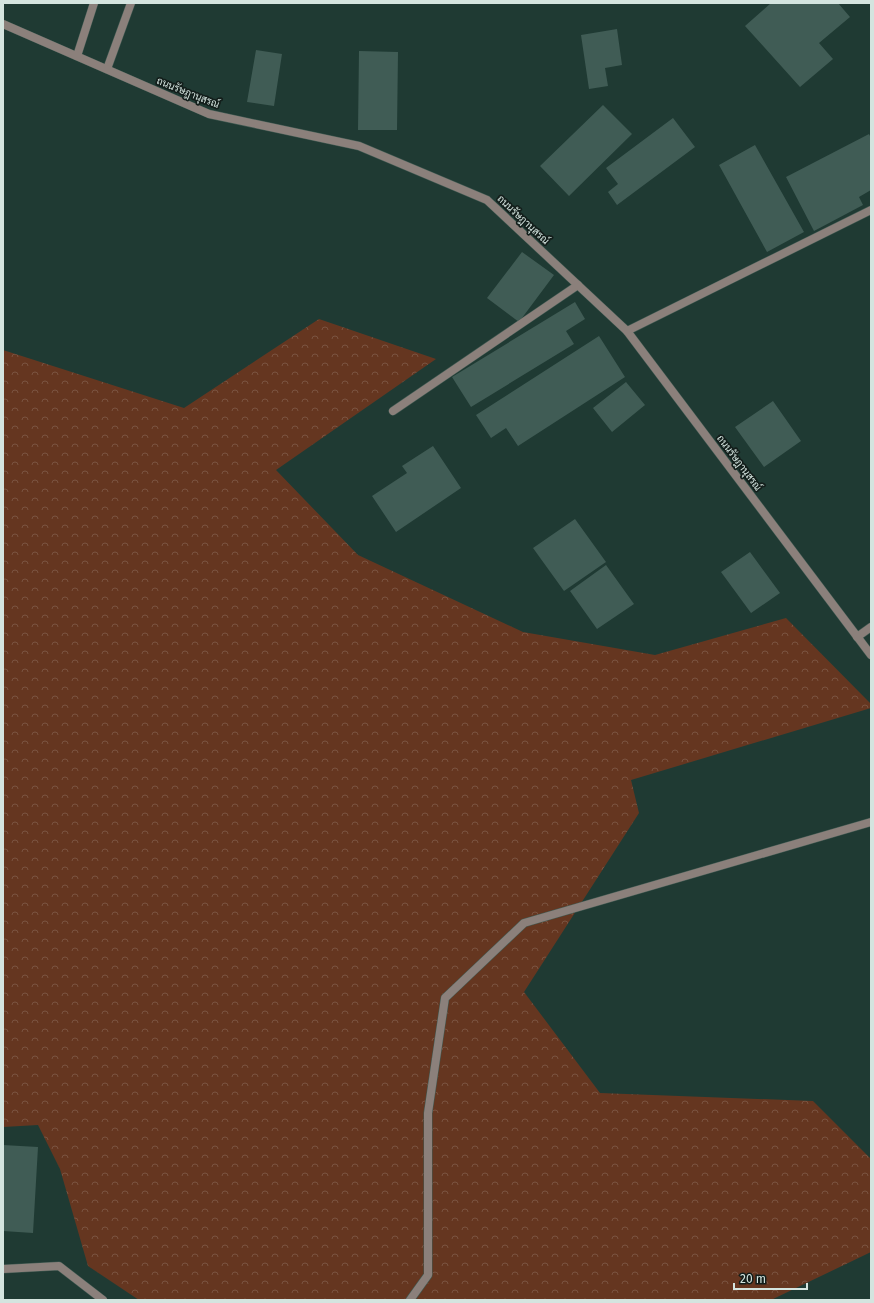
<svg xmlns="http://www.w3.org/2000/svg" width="874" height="1303" viewBox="0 0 874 1303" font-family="'Fira Sans',Sarabun,sans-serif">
	<defs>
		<pattern id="forest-crowns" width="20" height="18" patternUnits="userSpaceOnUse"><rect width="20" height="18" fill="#653620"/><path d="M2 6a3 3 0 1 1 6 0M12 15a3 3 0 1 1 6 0" fill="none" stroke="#7a5340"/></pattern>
	</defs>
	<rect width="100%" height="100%" fill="#1f3a33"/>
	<path fill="url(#forest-crowns)" d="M319,319L436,359L276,470L358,555L523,632L655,655L786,618L871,704V708L631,780L639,813L524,992L600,1093L813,1101L871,1159V1252L771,1300H139L88,1266L60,1169L38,1125L3,1127V350L184,408Z"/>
	<path fill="#405c55" d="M771,3H838L850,17L819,43L833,59L800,87L745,26Z
		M617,29L622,65L605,68L608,86L589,89L581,35Z
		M256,50L282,54L274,106L247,102Z
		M359,51L398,52L397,130H358Z
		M603,105L632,134L569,196L540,166Z
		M673,118L695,147L617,205L608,192L618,184L606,168Z
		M869,134L871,138V190L859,197L863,205L814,231L786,177Z
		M755,145L804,232L767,252L719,165Z
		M522,252L554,275L519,322L487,298Z
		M575,302L585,319L566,331L574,344L471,407L452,377Z
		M599,336L625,377L518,446L506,428L491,438L476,415Z
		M626,382L645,405L612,432L593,408Z
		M773,401L801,441L764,467L735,427Z
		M433,446L461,488L396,532L372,496L407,473L402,466Z
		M575,519L606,562L564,591L533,548Z
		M750,552L780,593L751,613L721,572Z
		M606,565L634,604L597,629L570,591Z
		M3,1145L38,1147L33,1233L3,1231Z"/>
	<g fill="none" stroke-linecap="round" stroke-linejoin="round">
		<defs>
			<path id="service" d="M857,637L871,627"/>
			<path id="minor" d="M77,56L94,3
				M107,69L131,3
				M627,331L871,210
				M393,411L578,285
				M3,1269L59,1266L103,1300
				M410,1300L428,1275V1113L445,998L524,923L871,822"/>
			<path id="tertiary" d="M3,24L209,114L359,146L487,200L627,331L871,655"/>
		</defs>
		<use href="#service" stroke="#405952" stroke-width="9"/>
		<use href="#minor" stroke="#405952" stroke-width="9"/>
		<use href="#tertiary" stroke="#405952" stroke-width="9"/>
		<use href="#service" stroke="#8b807b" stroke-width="8"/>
		<use href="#minor" stroke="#8b807b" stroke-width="8"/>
		<use href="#tertiary" stroke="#8b807b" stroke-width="8"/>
	</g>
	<g text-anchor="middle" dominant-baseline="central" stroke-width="3.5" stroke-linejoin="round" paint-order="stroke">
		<g font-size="10" fill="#d4e4df" stroke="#131e1b">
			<text transform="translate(188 93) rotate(22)">ถนนรัษฎานุสรณ์</text>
			<text transform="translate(523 220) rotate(43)">ถนนรัษฎานุสรณ์</text>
			<text transform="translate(739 463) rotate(53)">ถนนรัษฎานุสรณ์</text>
		</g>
	</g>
	<rect width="874" height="1303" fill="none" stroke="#d4e4df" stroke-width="8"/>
	<path d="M734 1283v6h73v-6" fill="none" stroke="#d4e4df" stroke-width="2"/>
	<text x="740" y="1283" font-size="12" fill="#d4e4df" stroke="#131e1b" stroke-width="3" paint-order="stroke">20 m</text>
</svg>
